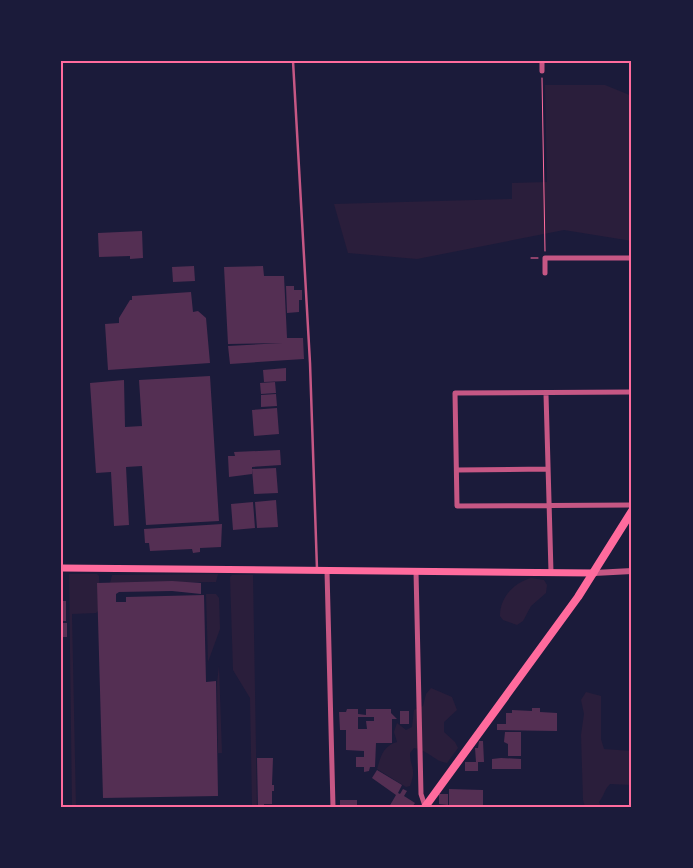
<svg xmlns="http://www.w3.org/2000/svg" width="693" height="868" viewBox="0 0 693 868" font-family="Quicksand,sans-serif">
	<rect width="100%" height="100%" fill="#1b1b3a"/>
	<path fill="#2a1e3b" d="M545,85H605L632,96V241L564,230L417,259L348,253L334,204L512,199V183L547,182Z
		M69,574H97L99,576L100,609L96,613L72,614L76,807H72Z
		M218,574L216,582L110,583L112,575Z
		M232,575H253L257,807H252L250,698L233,670L230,577Z
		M531,578L544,580L547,585L546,593L531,606L523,621L517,625L503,620L500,616C500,597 514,583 531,578Z
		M206,594H216L219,598L220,629L208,662Z
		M219,666L222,753H218L217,683Z
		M431,688L452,697L457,710L444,722V732L455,742L458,748L447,763C435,762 427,749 414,748L410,753C410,768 417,768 410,786L406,787L377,769C381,756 383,746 397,742L394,732L397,723L406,730L412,727L414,710L423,706L426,694Z
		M586,692L601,696V739L604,749L632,751V785L610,784C604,790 604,796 599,802L601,807H585L583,800L581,735L584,714L581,700Z"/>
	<path fill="#542f53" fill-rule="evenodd" d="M142,231L143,258L130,259V256L99,257L98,233Z
		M194,266L195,281L173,282L172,267Z
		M263,266L264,276H284L287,338H303L304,359L288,360L286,342L288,360L230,364L228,346L283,343L228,344L224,267Z
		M286,286H294V290H302V300H299V312L287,313Z
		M191,292L193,312L198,311L206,318L210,363L108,370L105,324L119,323V318L130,300H132V296Z
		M286,368V381L264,382L263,370Z
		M210,376L219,521L146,525L142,466L126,467L129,525L114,526L111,472L96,473L90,383L124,380L125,427L142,426L139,380Z
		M275,382L276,393L261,394L260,383Z
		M276,394L277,406L261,407V395Z
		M277,408L279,434L254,436L252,410Z
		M280,450L281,465L252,467V474L229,477L228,456H235L234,452Z
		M276,468L278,493L254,494L252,469Z
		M276,500L278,527L257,528L255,502Z
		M253,502L255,528L233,530L231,504Z
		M222,524L221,547L200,548V552L193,553L192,549L150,551L149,543H145L144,529Z
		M172,581L201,583V594L172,591L119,592L116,594V602H126V597L204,595L206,682L216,681L218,796L103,798L97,583Z
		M61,601H66V621H61Z
		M61,623H67V637H61Z
		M532,708H540V712L557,713V731L497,730V724H506V713H512V710L532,711Z
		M347,709H358V714L366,715V709H391V713L397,719H392V743H376L375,767H370L369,771L364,772V767H356V757H364V751L346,750V730H340L339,712H346ZM358,717H374V721H366L367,729H358Z
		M400,711H409V724H400Z
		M505,732H521V756H508V744L504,742Z
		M479,741H483L484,762H478V771H465V762H476L475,748H478Z
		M257,758H273L272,785H274V791H272V804H264V807H258Z
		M501,758L521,759V769H492V759Z
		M377,770L402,785L398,793L400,794L403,789L407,791L404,796L415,803L412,807H389L396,795L372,778Z
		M449,789L483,790V806L449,805Z
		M439,794H448V805L439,804Z
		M340,800H357V807H340Z"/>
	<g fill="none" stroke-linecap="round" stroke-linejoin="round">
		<path stroke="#ff6b9d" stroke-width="1" d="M542,78L545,251
			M531,258H538"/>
		<path stroke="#c65784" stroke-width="2.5" d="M293,61L310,363L317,569"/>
		<path stroke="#c65784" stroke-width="5" d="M542,61V71
			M545,273V258H632
			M632,392L455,393L457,506L632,505
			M546,394L551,572
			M457,470L548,469
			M327,571L333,807
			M416,571L421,794L425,806"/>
		<path stroke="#c65784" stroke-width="6" d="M594,573L632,571"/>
		<path stroke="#ff6b9d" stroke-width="7" d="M61,568L594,573"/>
		<path stroke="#ff6b9d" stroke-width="8" d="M425,807L578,597L632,511"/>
	</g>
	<rect width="693" height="868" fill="none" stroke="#1b1b3a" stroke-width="125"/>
	<rect x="62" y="62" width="568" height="744" fill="none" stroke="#ff6b9d" stroke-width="2"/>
</svg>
